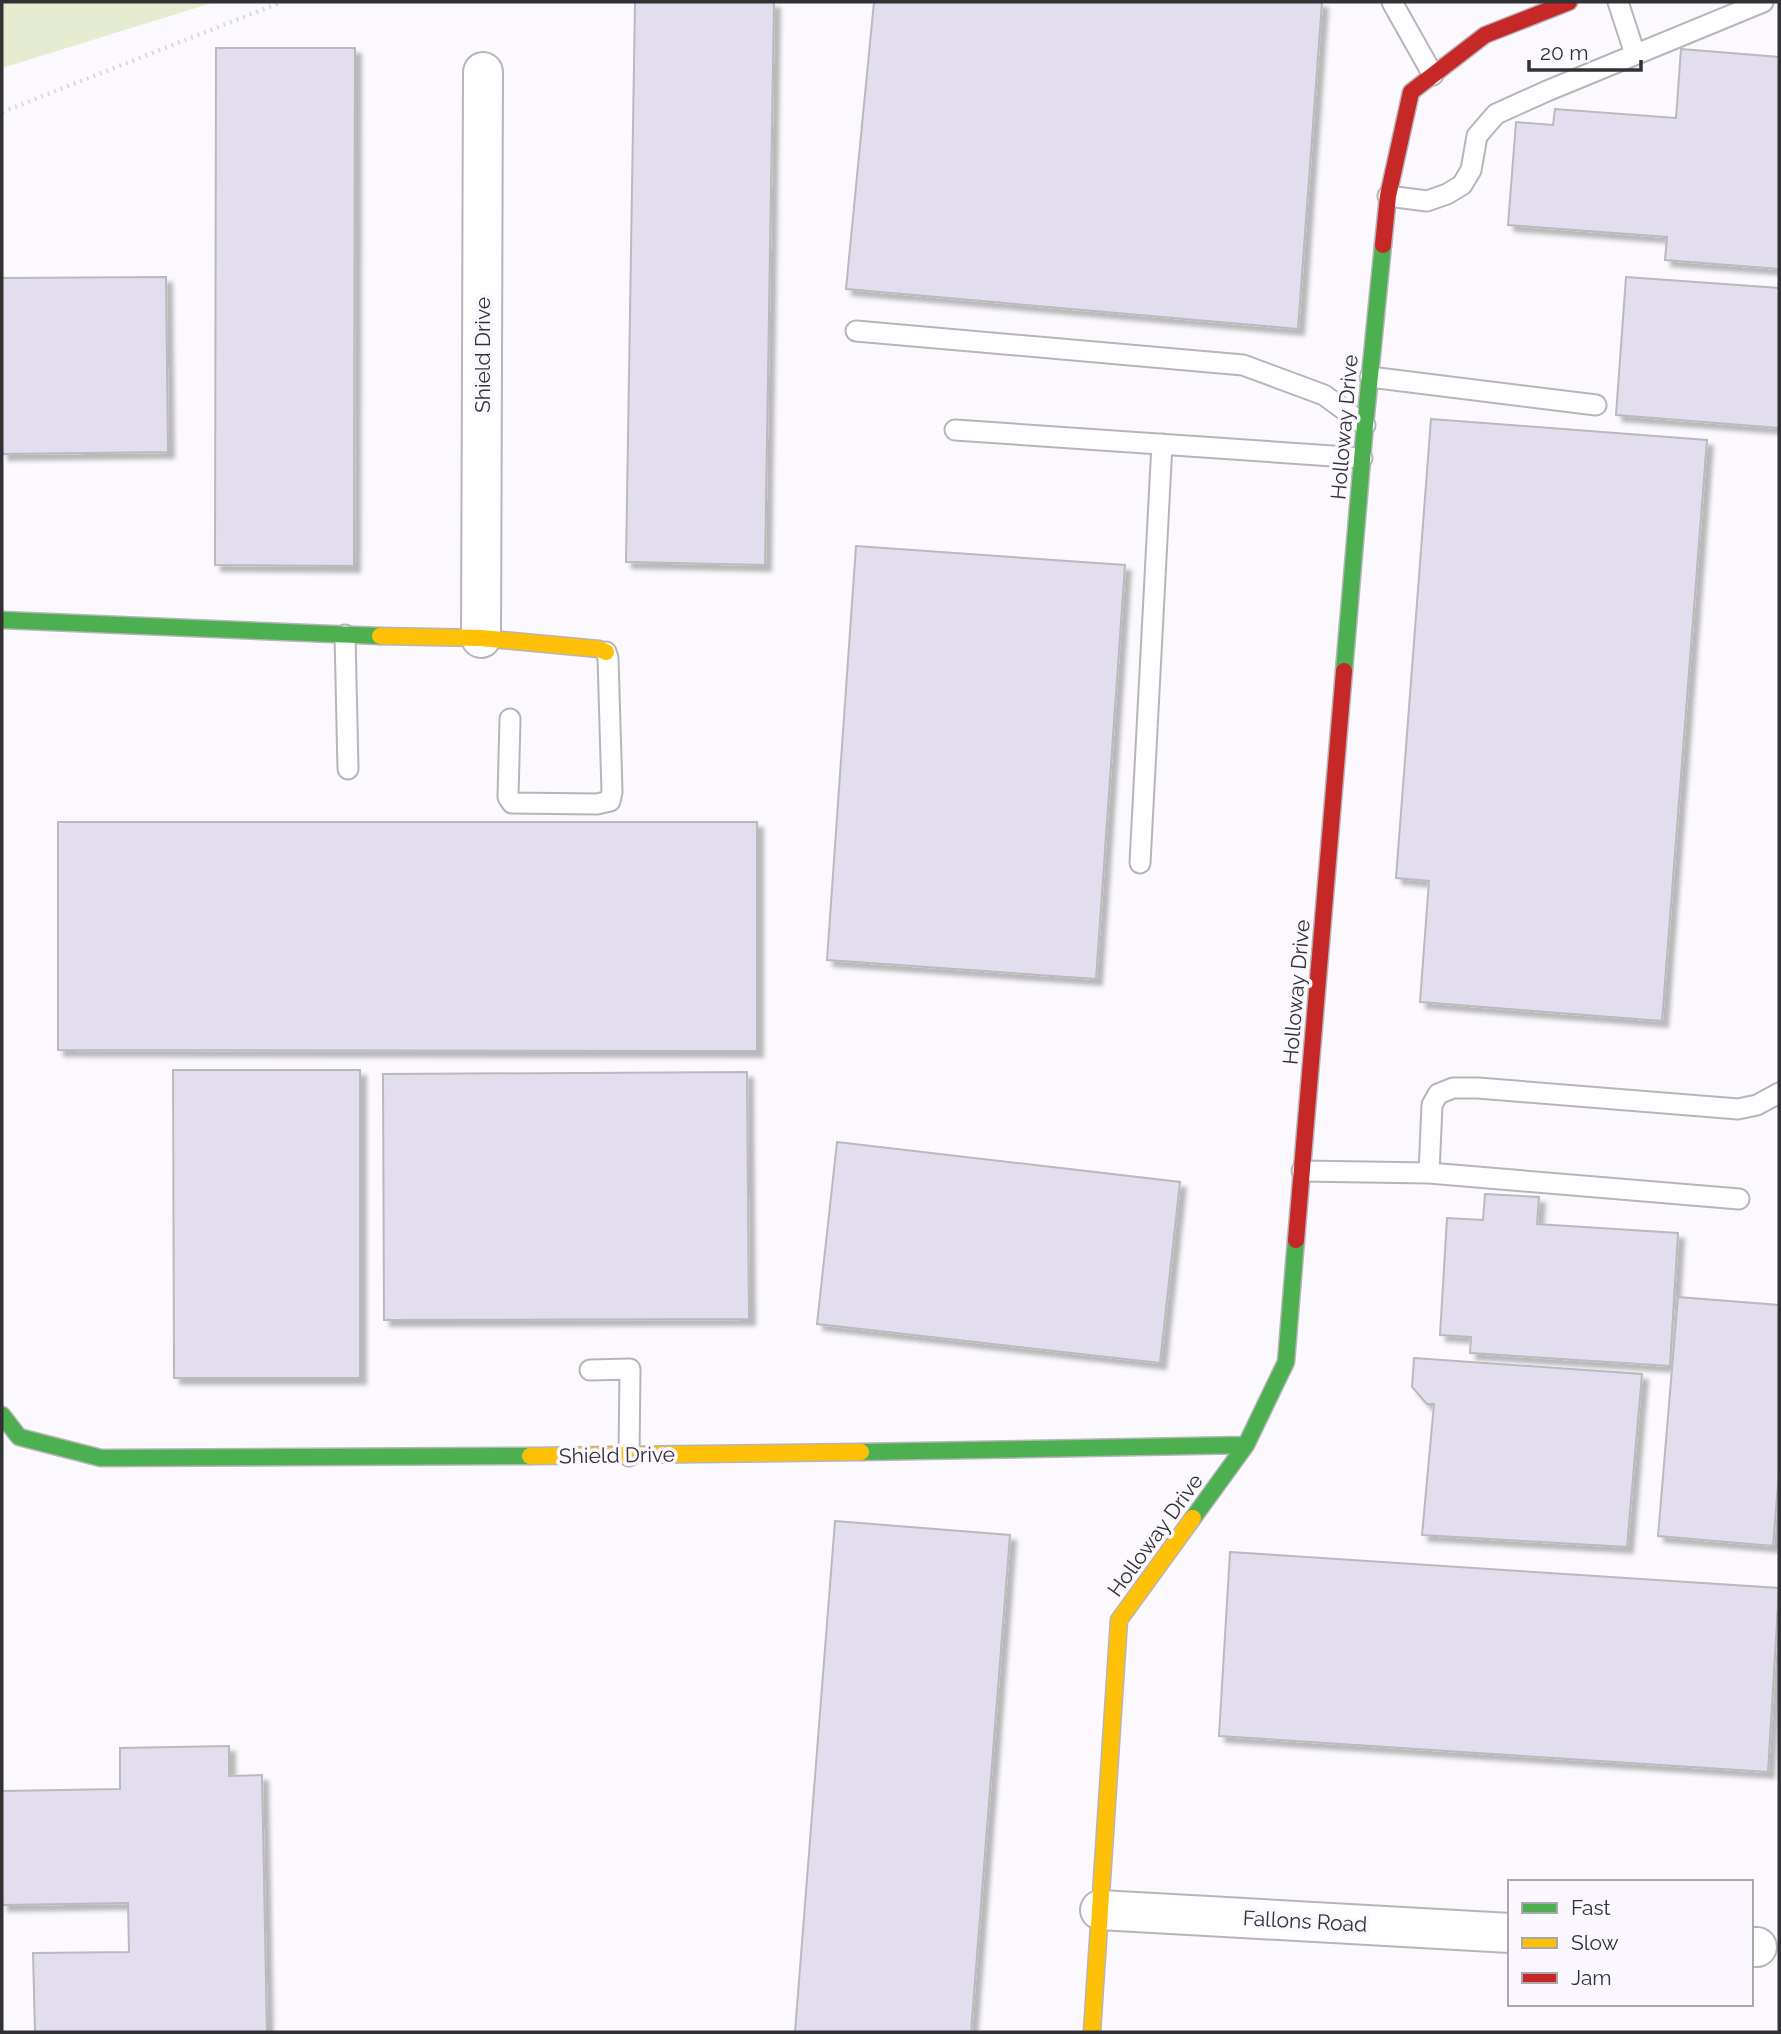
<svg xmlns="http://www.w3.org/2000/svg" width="1781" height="2034" viewBox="0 0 1781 2034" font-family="Raleway,sans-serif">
	<defs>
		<filter id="shadow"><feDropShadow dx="6" dy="6" stdDeviation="2" flood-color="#0004"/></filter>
	</defs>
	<rect width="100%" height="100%" fill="#fbf9fd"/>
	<path fill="#e6eccf" d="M2,2H215L2,68Z"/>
	<path fill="#e3deed" stroke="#bab9bc" stroke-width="2" filter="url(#shadow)" d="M635,2H774L765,565L626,562Z
		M874,2H1322L1298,329L846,289Z
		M216,48H355L354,566L215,565Z
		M1681,49L1779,57V269L1665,260L1667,237L1508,225L1516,122L1553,125L1555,109L1676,118Z
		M166,277L168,452L2,454V278Z
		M1626,277L1779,288V428L1616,415Z
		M1431,419L1707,440L1662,1021L1420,1002L1429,881L1396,878Z
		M856,546L1125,565L1096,979L827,960Z
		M58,822H757V1051L58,1050Z
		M173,1070H360V1378H174Z
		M747,1072L749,1319L384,1320L383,1074Z
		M837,1142L1180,1182L1160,1363L817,1324Z
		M1485,1194L1539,1197L1537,1224L1678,1233L1670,1366L1470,1353L1471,1337L1440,1335L1447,1218L1483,1220Z
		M1678,1297L1779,1305V1472L1773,1546L1658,1536Z
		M1414,1358L1642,1374L1627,1547L1422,1535L1434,1404H1427L1412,1387Z
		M835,1521L1010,1535L971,2032H795Z
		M1230,1552L1779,1588L1768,1772L1219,1736Z
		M229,1746V1776L262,1775L267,2032H35L33,1953L129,1952L128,1903L2,1905V1791L120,1789V1748Z"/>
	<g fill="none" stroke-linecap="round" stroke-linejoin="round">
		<defs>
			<path id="lane" d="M1392,2L1433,75
				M1618,2L1635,54
				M1388,196L1427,201L1447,194L1462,185L1471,170L1477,136L1496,114L1547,91L1763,2
				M856,331L1243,365L1324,395L1365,425
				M1370,377L1596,405
				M955,430L1362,458
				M345,635L348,769
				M510,719L508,797L512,803L597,804L610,801L612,792L608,658L606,652
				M1140,863L1162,444
				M1302,1171L1429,1173L1432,1105L1438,1094L1453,1088H1478L1738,1109L1757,1105L1779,1093
				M1429,1173L1739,1199
				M590,1370L630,1369L629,1456"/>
			<path id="street" d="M481,638L483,72
				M1100,1910L1510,1933
				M1751,1947H1757"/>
			<path id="fast" d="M2,620L380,636
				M1344,671L1365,425L1383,245
				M2,1415L19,1437L101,1458L530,1456
				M861,1452L1246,1445
				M1193,1518L1246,1445L1286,1362L1296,1240"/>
			<path id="slow" d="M380,636L481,638L599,649L606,652
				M530,1456L861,1452
				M1092,2032L1119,1620L1193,1518"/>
			<path id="jam" d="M1383,245L1388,196L1411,92L1485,35L1569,2
				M1296,1240L1344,671"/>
		</defs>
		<use href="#lane" stroke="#b7b5b9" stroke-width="23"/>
		<use href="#street" stroke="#b7b5b9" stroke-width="42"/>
		<use href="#fast" stroke="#b7b5b9" stroke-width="19"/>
		<use href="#slow" stroke="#b7b5b9" stroke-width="19"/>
		<use href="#jam" stroke="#b7b5b9" stroke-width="19"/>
		<path stroke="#dadada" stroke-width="4.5" stroke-dasharray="2 5" stroke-linecap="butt" d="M2,112L282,2"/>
		<use href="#lane" stroke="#fefeff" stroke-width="19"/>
		<use href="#street" stroke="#fefeff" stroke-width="38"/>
		<use href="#fast" stroke="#4caf50" stroke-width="16"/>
		<use href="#slow" stroke="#ffc107" stroke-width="16"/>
		<use href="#jam" stroke="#c62828" stroke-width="16"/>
	</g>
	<g text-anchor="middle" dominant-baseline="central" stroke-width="7" stroke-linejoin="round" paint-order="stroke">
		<g font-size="21" fill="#323134" stroke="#faf8fe">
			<text transform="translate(482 355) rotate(-90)">Shield Drive</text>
			<text transform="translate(1344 427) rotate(-85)">Holloway Drive</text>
			<text transform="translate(1296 992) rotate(-85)">Holloway Drive</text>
			<text transform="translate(617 1455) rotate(-1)">Shield Drive</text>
			<text transform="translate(1155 1535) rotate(-54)">Holloway Drive</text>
			<text transform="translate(1305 1921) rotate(3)">Fallons Road</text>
		</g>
	</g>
	<rect width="1781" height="2034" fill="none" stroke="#323134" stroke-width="7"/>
	<rect x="1508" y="1880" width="245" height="126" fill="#faf8fe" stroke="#aaa8ad" stroke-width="2"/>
	<rect x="1522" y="1903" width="35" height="10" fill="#4caf50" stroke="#aaa8ad" stroke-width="2"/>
	<text x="1571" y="1915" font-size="21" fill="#323134">Fast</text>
	<rect x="1522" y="1938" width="35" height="10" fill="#ffc107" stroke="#aaa8ad" stroke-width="2"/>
	<text x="1571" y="1950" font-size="21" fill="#323134">Slow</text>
	<rect x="1522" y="1973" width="35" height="10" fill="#c62828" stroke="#aaa8ad" stroke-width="2"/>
	<text x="1571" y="1985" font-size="21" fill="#323134">Jam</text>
	<path d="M1529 60v10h112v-10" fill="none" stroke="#323134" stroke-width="3.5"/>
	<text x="1540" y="60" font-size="21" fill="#323134" stroke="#faf8fe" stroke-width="5" paint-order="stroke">20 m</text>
</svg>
